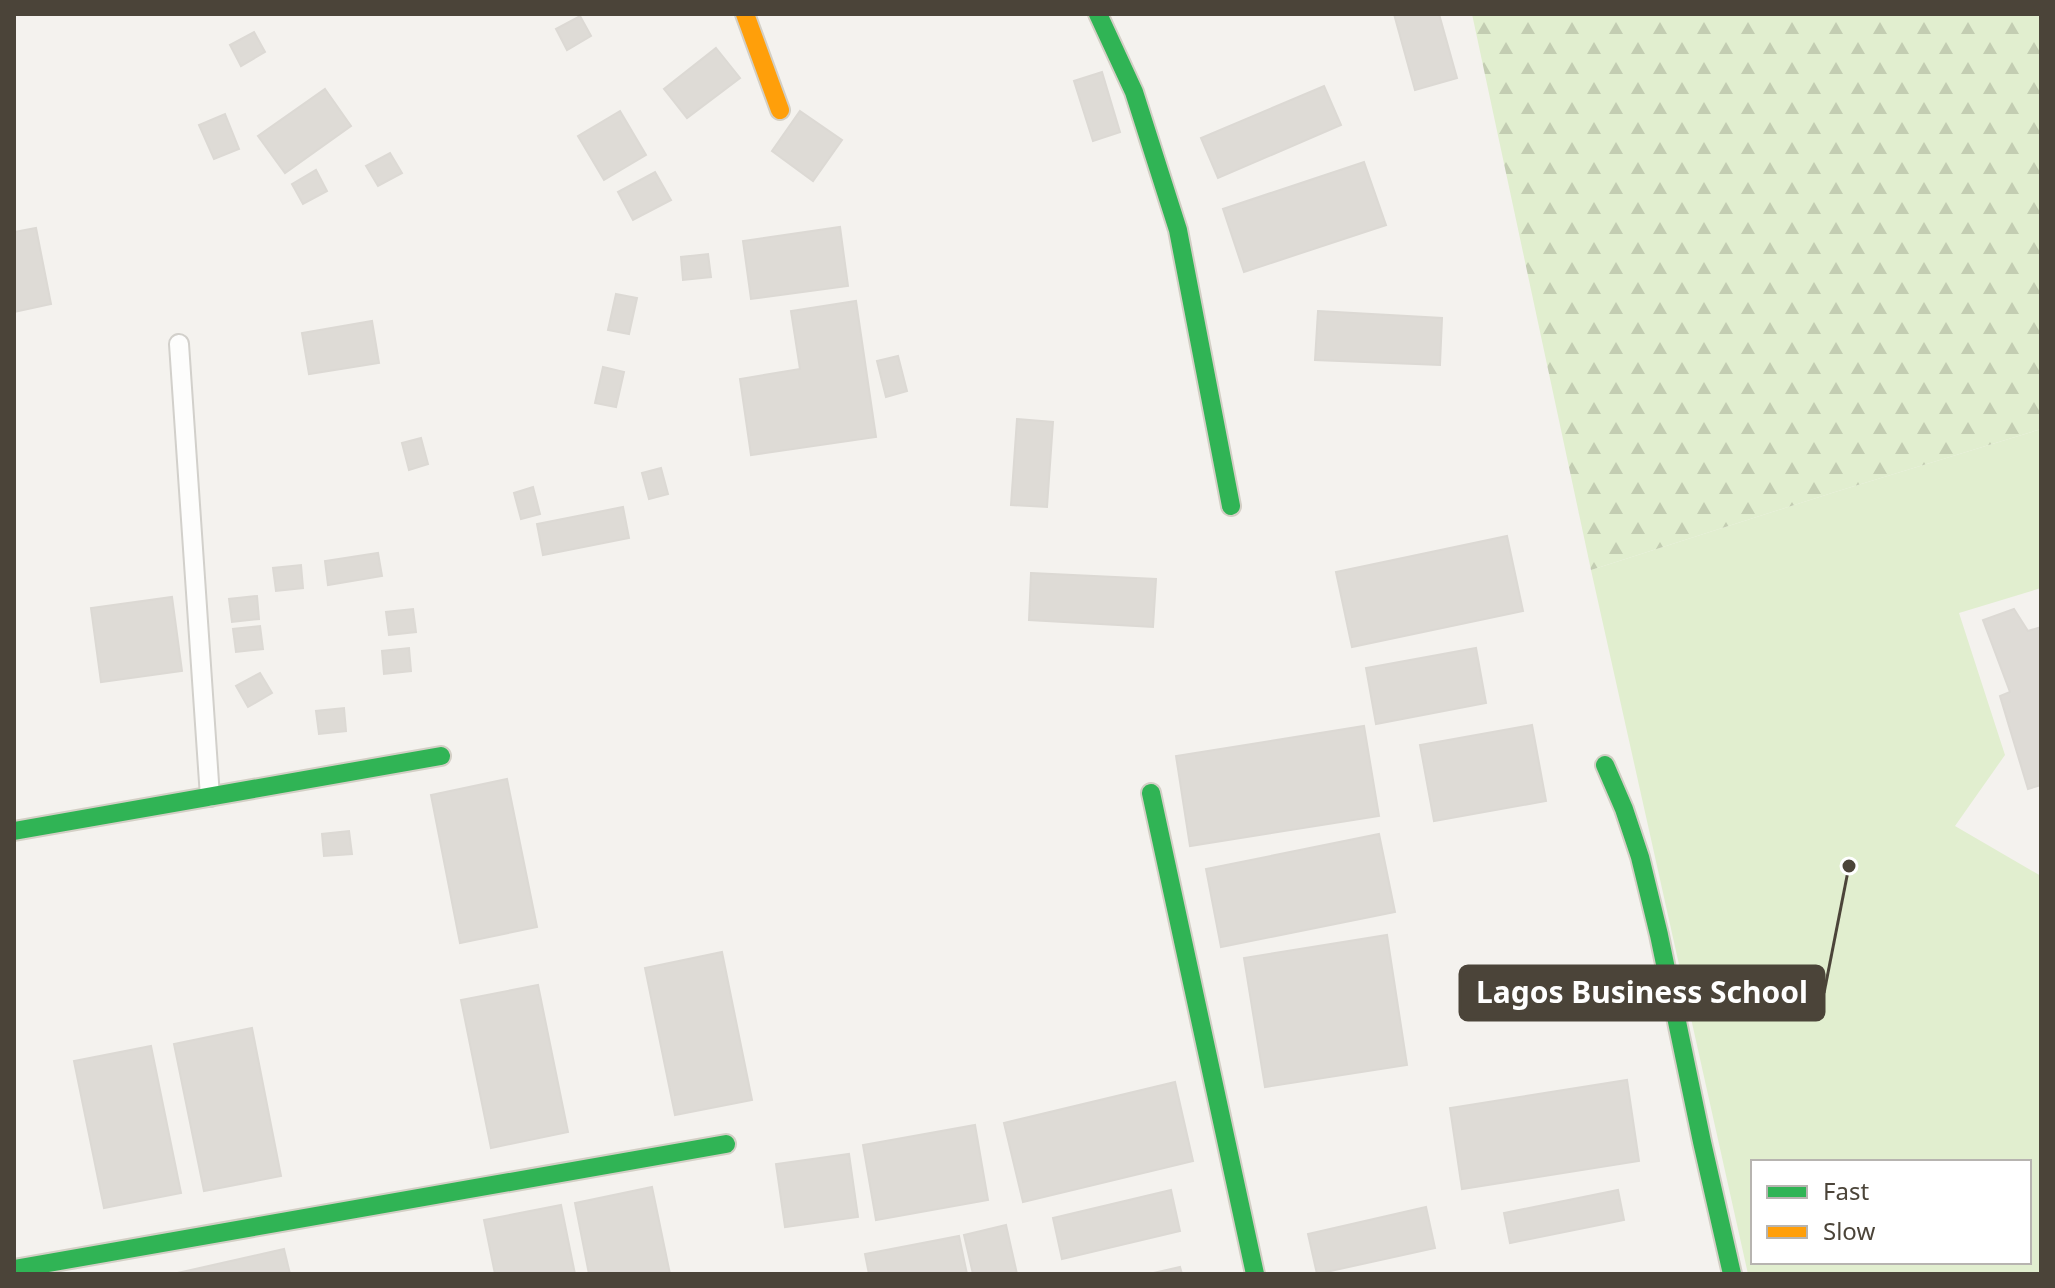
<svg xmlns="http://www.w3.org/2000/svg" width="2055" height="1288" viewBox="0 0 2055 1288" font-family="'Noto Sans',sans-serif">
	<defs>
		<pattern id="forest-firs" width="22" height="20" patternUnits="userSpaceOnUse" patternTransform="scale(2)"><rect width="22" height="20" fill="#e1eecf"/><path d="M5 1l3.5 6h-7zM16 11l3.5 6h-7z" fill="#c3cdb2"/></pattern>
	</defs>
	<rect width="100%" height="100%" fill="#f4f2ee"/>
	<path fill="#e1eecf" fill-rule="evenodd" d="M2041,429V588L1959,613L2005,755L1955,826L2041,876V1274H1748L1591,570L1835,492ZM1753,1162H2029V1262H1753Z"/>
	<path fill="url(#forest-firs)" d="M1472,14H2041V429L1835,492L1591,570Z"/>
	<path fill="#dedbd6" stroke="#dcd9d4" stroke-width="2" d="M1394,14H1439L1457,78L1415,90Z
		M580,16L591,36L567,50L556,29Z
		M254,32L265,52L241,66L230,45Z
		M716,48L740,78L687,118L664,89Z
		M1102,72L1120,132L1093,141L1074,81Z
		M1324,86L1341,125L1218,178L1201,138Z
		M325,89L351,126L285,173L258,136Z
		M620,111L646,155L604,180L578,136Z
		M800,111L842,140L813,181L772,151Z
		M225,114L239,149L214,159L199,125Z
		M390,153L402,173L378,186L366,166Z
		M1364,162L1386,225L1244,272L1223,209Z
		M316,170L327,191L303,204L292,184Z
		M655,172L671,200L633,220L618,192Z
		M840,227L848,286L751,299L743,241Z
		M36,228L51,304L14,312V232Z
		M708,254L711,277L683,280L681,257Z
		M616,294L637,298L629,334L608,330Z
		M856,301L876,437L751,455L740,379L800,369L791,311Z
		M1318,311L1442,318L1440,365L1315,360Z
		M372,321L379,363L309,374L302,333Z
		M898,356L907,391L886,397L877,361Z
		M603,367L624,372L616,407L595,403Z
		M1017,419L1053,422L1047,507L1011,505Z
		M421,438L428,464L409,470L402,443Z
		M661,468L668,494L649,499L642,473Z
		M533,487L540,514L521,519L514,493Z
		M623,507L629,538L543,555L537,524Z
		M1507,536L1523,611L1352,647L1336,572Z
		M378,553L382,576L328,585L325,561Z
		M301,565L303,588L276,591L273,568Z
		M1031,573L1156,579L1153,627L1029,620Z
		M257,596L259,619L232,622L229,599Z
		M172,597L182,671L101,682L91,608Z
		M413,609L416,632L389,635L386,612Z
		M2014,609L2028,631L2041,627V785L2028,789L2000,696L2010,692L1983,620Z
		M260,626L263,649L236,652L233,629Z
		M409,648L411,671L384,674L382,651Z
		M1476,648L1486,703L1376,724L1366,668Z
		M260,673L272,693L248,707L236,686Z
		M344,708L346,731L319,734L316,711Z
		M1532,725L1546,801L1434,821L1420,745Z
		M1364,726L1379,816L1190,846L1176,756Z
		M507,779L537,927L460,943L431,795Z
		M349,831L352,854L324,856L322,834Z
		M1379,834L1395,912L1221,947L1206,869Z
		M1387,935L1407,1065L1265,1087L1244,958Z
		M722,952L752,1100L675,1115L645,968Z
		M538,985L568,1132L491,1148L461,1000Z
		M252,1028L281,1176L204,1191L174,1044Z
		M151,1046L181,1193L104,1208L74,1061Z
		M1627,1080L1639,1161L1462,1189L1450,1108Z
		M1175,1082L1193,1161L1023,1202L1004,1123Z
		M975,1125L988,1200L876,1220L863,1145Z
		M849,1154L858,1217L785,1227L776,1164Z
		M652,1187L670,1274H589L575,1203Z
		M1171,1190L1180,1231L1062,1259L1053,1218Z
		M1618,1190L1624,1220L1510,1243L1504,1213Z
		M561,1205L575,1274H495L484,1220Z
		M1426,1207L1435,1248L1317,1274L1308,1234Z
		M1006,1225L1017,1274H973L964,1235Z
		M959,1236L967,1274H869L865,1254Z
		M284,1249L290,1274H173Z
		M1180,1267L1182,1274H1149Z"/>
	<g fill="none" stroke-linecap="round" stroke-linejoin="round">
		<defs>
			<path id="lane" d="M179,344L210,797"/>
			<path id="fast" d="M1098,14L1134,92L1178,230L1231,506
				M1605,765L1624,809L1640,857L1659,935L1702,1142L1732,1274
				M1151,793L1255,1274
				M14,831L441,756
				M14,1269L726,1144"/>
			<path id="slow" d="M745,14L780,110"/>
		</defs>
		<use href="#lane" stroke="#d2d0cb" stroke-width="22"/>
		<use href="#fast" stroke="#d3cfc5" stroke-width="22"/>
		<use href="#slow" stroke="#d3cfc5" stroke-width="22"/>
		<use href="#lane" stroke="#fdfdfc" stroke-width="18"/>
		<use href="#fast" stroke="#30b455" stroke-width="18"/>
		<use href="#slow" stroke="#ff9f0a" stroke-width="18"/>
	</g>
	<path fill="none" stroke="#4b4439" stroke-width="3" d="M1849 866L1824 993"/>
	<circle fill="#4b4439" stroke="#fff" stroke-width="3" cx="1849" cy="866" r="8"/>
	<rect fill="#4b4439" stroke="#4b4439" stroke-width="3" x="1460" y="966" width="364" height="54" rx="8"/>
	<g font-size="30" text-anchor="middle" font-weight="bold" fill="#fff">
		<text x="1642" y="1003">Lagos Business School</text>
	</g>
	<rect width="2055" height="1288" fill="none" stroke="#4b4439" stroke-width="32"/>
	<rect x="1751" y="1160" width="280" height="104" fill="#ffffff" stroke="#b7b4b0" stroke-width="2"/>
	<rect x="1767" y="1186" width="40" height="12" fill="#30b455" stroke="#b7b4b0" stroke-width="2"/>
	<text x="1823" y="1200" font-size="24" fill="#4b4439">Fast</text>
	<rect x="1767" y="1226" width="40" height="12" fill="#ff9f0a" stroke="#b7b4b0" stroke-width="2"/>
	<text x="1823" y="1240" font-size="24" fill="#4b4439">Slow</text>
</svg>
